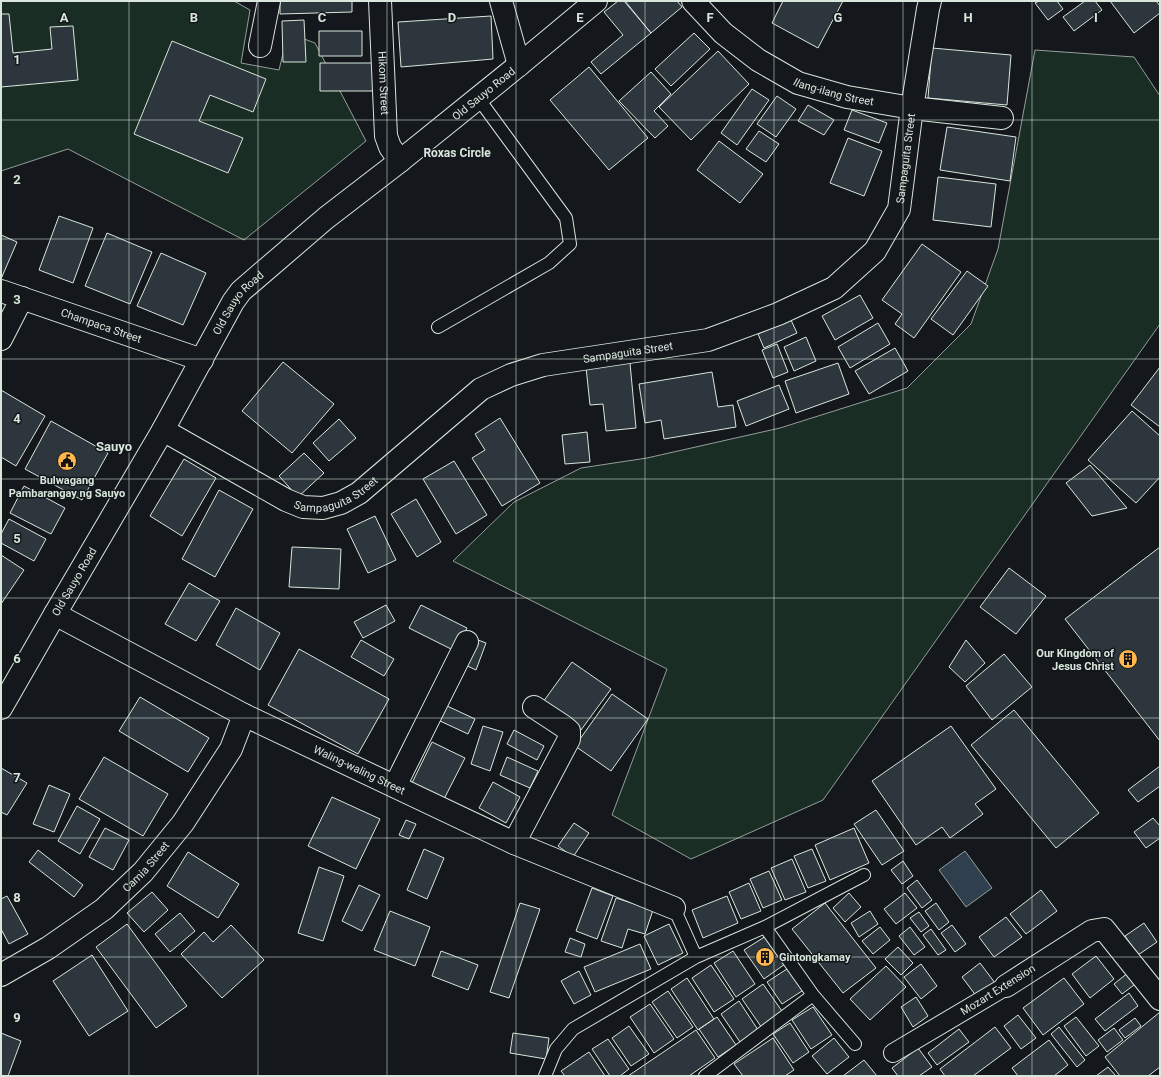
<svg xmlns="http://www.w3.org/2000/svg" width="1161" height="1077" viewBox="0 0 1161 1077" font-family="Roboto,sans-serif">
	<rect width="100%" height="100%" fill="#14181c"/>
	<path fill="#1a2d24" stroke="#939e99" d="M1,1H234L250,10L241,63L279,70L288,33L315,43L366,141L244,240L68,149L1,171Z
		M1035,50L1134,57L1160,96V324L823,800L691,859L612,815L667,669L453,561L514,502L581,468L647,458L780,428L907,388L971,324L998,249Z"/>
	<path fill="#2f3f4d" stroke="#939e99" d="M965,851L992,888L966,907L939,870Z"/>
	<path fill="#2c363c" stroke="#d8e6dc" d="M280,1H352V12L280,14Z
		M618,1H624L651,33L601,74L591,62L623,35L604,12Z
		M625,1H677L682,7L651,33Z
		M783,1H843L818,48L772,23Z
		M1039,1H1057L1063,9L1048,20L1035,3Z
		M1085,1H1095L1102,10L1074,31L1063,17Z
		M1110,1H1156L1160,6V13L1134,33Z
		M1,14H9L13,53L52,49L50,27L73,26L78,80L1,87Z
		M491,16L493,59L401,67L398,22Z
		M304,20L306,62H283L282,21Z
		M319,31H362V56H319Z
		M694,33L710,49L671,86L655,69Z
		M172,41L266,79L253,112L210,95L199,121L243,138L228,173L134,134Z
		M932,48L1011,55L1007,105L928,98Z
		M718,51L749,84L691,140L659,107Z
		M320,63H375V91H320Z
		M589,67L648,138L609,170L550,100Z
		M651,72L671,94L654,111L668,126L655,138L619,101Z
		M752,89L769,100L737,145L721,133Z
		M777,96L796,109L776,137L757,124Z
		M808,105L834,120L824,135L798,121Z
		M852,110L887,123L879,143L844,130Z
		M947,127L1016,137L1010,181L940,170Z
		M759,131L779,144L766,162L746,149Z
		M848,138L882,151L864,196L830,183Z
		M719,141L763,174L740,203L697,170Z
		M938,177L996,184L991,227L933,220Z
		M59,216L93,228L73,283L39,270Z
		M107,233L152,252L130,304L85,286Z
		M1,235L17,242L1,279Z
		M922,244L961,272L914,338L895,324L902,314L882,300Z
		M161,253L206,273L183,325L137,306Z
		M967,271L988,286L953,335L931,319Z
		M860,295L873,318L835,340L822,316Z
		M791,320L797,333L764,348L758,334Z
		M878,323L890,344L850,368L838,347Z
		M806,337L816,361L794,371L784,347Z
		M777,344L788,372L773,378L762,350Z
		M895,348L908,371L869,394L855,371Z
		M283,362L334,404L292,453L242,411Z
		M630,363L636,428L606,431L603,404L590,405L586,367Z
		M838,363L849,394L796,413L785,381Z
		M1160,367V427L1131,405Z
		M712,372L718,407L733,405L736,427L664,439L661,420L645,423L639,384Z
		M779,385L789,409L746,426L737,401Z
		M1,390L45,416L16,466L1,457Z
		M1132,411L1160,436V477L1136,503L1088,460Z
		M500,418L540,483L502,506L472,458L485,450L475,434Z
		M339,419L356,438L329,461L313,443Z
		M51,421L108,453L82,500L25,469Z
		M587,432L590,462L565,464L562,435Z
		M304,453L324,473L298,497L279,476Z
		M184,459L216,478L182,536L150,516Z
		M454,461L487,515L456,534L423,479Z
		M1090,465L1127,508L1092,516L1066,483Z
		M24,486L65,508L51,534L10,513Z
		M219,490L253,509L215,577L182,559Z
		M416,499L441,542L417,557L391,514Z
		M375,516L396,560L368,573L347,529Z
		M9,519L46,539L34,561L1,543V534Z
		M292,547L341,549L339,589L289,587Z
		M1160,547V741L1065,619Z
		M1,555L24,570L1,604Z
		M1009,568L1046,596L1016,634L980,607Z
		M189,583L220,601L196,641L165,624Z
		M386,605L395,621L363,638L354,622Z
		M421,605L467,628L455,651L409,628Z
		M236,608L280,633L260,670L216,645Z
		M470,637L486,643L476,670L461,663Z
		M361,640L394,659L384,676L351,657Z
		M966,640L985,663L965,682L949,667Z
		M299,649L389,699L358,754L268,705Z
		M1004,654L1032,687L992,720L966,686Z
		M572,662L611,689L581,730L543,702Z
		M612,694L648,719L611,771L575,746Z
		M140,697L209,738L188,772L119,731Z
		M445,705L475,719L468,734L438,720Z
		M1014,710L1099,813L1056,848L971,745Z
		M483,726L503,732L490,771L471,764Z
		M951,726L996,789L975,804L983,814L950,838L942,827L916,845L872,781Z
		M514,730L544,746L537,760L507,744Z
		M432,742L465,758L444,799L412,783Z
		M104,757L168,794L143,836L79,799Z
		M507,757L538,771L530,788L500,775Z
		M1160,766V786L1138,802L1128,790Z
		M1,768L27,783L7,815L1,812Z
		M493,782L520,797L506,823L479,808Z
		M49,785L70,794L54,832L33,824Z
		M332,797L380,819L356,869L308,846Z
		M77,806L100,819L80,854L58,841Z
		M876,810L904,851L882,865L854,824Z
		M1153,818L1160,826V838L1146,848L1134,832Z
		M406,820L416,824L409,839L399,835Z
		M574,823L589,833L573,857L558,846Z
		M105,828L129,840L113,870L89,857Z
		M854,828L869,863L830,880L815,845Z
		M424,849L444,858L427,899L407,890Z
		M812,849L826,881L808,888L794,856Z
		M38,850L83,885L74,897L29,862Z
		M188,852L239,884L218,918L167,886Z
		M792,859L806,892L785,900L771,868Z
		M903,861L913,876L902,884L891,870Z
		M319,867L344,876L323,941L298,933Z
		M769,871L782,900L763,908L750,879Z
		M917,880L932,900L922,908L907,888Z
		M749,883L761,911L741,919L729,892Z
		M359,885L380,895L362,931L342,921Z
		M592,888L613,896L597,939L576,931Z
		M1041,890L1057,911L1026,934L1010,914Z
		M152,892L168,910L144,932L127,913Z
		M849,893L861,907L845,922L833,908Z
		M905,893L917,908L896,924L884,909Z
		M7,896L28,934L9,944L1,929V899Z
		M727,896L738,923L703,938L692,910Z
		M616,898L653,910L645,934L628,929L622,948L601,941Z
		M520,903L540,909L509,998L490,992Z
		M825,903L876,968L843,993L792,929Z
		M936,903L949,922L939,930L925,911Z
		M390,911L430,927L415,966L374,950Z
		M870,911L878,924L859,937L851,923Z
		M919,912L929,926L921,932L910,918Z
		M180,913L195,931L170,952L155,934Z
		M1006,917L1022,937L994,957L979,937Z
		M1144,923L1157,942L1138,955L1125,936Z
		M127,924L187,1006L156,1028L96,947Z
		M669,924L683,953L658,965L644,936Z
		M231,925L264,960L222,998L181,954L204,932L213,942Z
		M952,925L966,944L955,952L941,933Z
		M880,927L890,940L873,954L862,941Z
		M910,927L925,947L914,955L899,936Z
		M931,929L946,950L938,955L923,935Z
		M766,936L785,964L764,979L744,950Z
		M570,938L585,944L581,957L565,952Z
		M640,944L651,969L595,992L584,967Z
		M898,947L913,963L901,975L885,959Z
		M441,951L478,965L468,990L432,976Z
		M733,951L755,984L736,997L714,963Z
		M92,955L128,1011L89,1036L53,981Z
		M1096,956L1114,979L1090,998L1072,974Z
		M980,963L995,983L977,997L962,977Z
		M921,964L937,986L921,999L904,977Z
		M711,965L734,999L714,1012L692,978Z
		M886,966L906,987L870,1020L850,999Z
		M790,967L805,989L782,1004L767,982Z
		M579,971L591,995L574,1004L561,981Z
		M1129,972L1138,982L1122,994L1114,984Z
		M687,978L714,1019L698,1030L671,989Z
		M1064,978L1084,1004L1043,1035L1023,1008Z
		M763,984L784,1014L762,1028L742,999Z
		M668,991L693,1027L677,1038L652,1002Z
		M1129,993L1138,1006L1105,1031L1095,1019Z
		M916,997L928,1016L913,1027L901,1007Z
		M739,1001L758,1030L740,1042L721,1014Z
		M650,1004L674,1039L654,1053L630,1017Z
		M813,1007L832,1035L811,1049L792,1020Z
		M1160,1012V1067L1148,1076H1120L1105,1057Z
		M1018,1015L1036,1038L1021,1049L1004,1026Z
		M717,1017L736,1045L718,1057L699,1029Z
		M1076,1017L1099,1046L1086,1056L1064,1026Z
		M1135,1018L1141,1026L1125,1038L1119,1030Z
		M790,1023L809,1052L793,1063L773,1034Z
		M629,1026L649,1054L631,1066L612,1038Z
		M995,1027L1011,1048L973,1076H945L940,1069Z
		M1059,1027L1085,1060L1077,1067L1051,1034Z
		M1114,1028L1123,1040L1107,1052L1098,1040Z
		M959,1029L969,1042L937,1065L928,1053Z
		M696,1030L715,1058L689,1076H628Z
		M1,1033L21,1041L8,1076H1Z
		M513,1033L549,1038L546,1059L510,1053Z
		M773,1038L794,1070L785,1076H743L734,1064Z
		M834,1038L849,1057L827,1074L812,1056Z
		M608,1039L629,1069L620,1076H610L592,1049Z
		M1049,1040L1068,1065L1054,1076H1018L1012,1068Z
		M918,1048L932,1067L919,1076H898L892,1068Z
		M589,1052L605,1076H565L561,1071Z
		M864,1060L877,1076H843Z
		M1108,1067L1116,1076H1096Z"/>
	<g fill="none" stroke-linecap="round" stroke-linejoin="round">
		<defs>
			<path id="service" d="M438,327L549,263L570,244L566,218L478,98
				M674,908L696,957L765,927L864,875
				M765,927L813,995L855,1044
				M545,1076L556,1049L573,1029L696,957
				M705,1076L813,995"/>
			<path id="pedestrian" d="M893,1053L1006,986"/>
			<g id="minor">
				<path id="s1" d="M380,1L386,136L390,147L400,161"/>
				<path d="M501,1L519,65"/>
				<path id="s2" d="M693,1L723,33L758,60L798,83L847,97L912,108L1002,118"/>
				<path d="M260,46L269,1"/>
				<path id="s3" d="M1,291L202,360"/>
				<path d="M1,339L22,298"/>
				<path id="s4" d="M163,430L286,500L303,507L323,508L341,503L359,493L481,389L511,375L543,365L708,340L778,314L834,288L875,251L899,209L912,108L928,9L930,1"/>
				<path id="s5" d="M55,614L244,715L514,843L674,908"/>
				<path d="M395,786L467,642"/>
				<path d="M514,843L569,739V731L563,726L534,707"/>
				<path id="s6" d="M1,975L48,948L104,909L143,872L183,823L231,749L244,715"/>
				<path d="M1006,986L1092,931L1104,929L1160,999"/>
			</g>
			<g id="secondary">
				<path id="s7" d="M1,708L55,614L163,430L233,302L241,291L326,218L400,161L519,65L596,1"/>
			</g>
		</defs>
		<use href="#service" stroke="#d8e6dc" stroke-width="14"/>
		<use href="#pedestrian" stroke="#d8e6dc" stroke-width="20"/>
		<use href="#minor" stroke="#d8e6dc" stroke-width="24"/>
		<use href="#secondary" stroke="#d8e6dc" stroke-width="24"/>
		<use href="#service" stroke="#14181c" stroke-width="12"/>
		<use href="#pedestrian" stroke="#14181c" stroke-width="18"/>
		<use href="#minor" stroke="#14181c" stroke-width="22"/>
		<use href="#secondary" stroke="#14181c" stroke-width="22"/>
	</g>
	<path fill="none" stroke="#d8e6dc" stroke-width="1" stroke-opacity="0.55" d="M129,1V1076M258,1V1076M387,1V1076M516,1V1076M645,1V1076M774,1V1076M903,1V1076M1032,1V1076M1,120H1160M1,239H1160M1,359H1160M1,479H1160M1,598H1160M1,718H1160M1,838H1160M1,957H1160"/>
	<defs>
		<symbol id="civic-disc" viewBox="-11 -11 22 22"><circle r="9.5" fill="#ffb74d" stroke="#14181c"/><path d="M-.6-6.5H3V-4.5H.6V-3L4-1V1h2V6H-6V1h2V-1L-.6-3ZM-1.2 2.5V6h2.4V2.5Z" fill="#111"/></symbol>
		<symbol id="building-disc" viewBox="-11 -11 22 22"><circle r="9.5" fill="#ffb74d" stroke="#14181c"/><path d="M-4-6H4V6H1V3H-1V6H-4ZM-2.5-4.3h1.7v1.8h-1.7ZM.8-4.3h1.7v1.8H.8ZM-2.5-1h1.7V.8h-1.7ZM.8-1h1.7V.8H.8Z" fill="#111"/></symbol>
	</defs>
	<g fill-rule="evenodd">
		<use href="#civic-disc" x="56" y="450" width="22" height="22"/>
		<use href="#building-disc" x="1117" y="648" width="22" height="22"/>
		<use href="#building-disc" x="754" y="946" width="22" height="22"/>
	</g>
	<g text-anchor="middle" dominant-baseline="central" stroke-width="3" stroke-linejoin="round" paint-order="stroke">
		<g font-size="11" fill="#d8e6dc" stroke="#14181c">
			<text stroke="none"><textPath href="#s1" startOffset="82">Hikom Street</textPath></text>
			<text stroke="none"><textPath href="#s2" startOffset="171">Ilang-ilang Street</textPath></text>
			<text stroke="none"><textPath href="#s7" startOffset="794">Old Sauyo Road</textPath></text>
			<text stroke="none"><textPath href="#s4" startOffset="904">Sampaguita Street</textPath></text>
			<text stroke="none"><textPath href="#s7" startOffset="470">Old Sauyo Road</textPath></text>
			<text stroke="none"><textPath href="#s3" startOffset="106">Champaca Street</textPath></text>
			<text stroke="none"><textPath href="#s4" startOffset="532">Sampaguita Street</textPath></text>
			<text stroke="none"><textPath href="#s4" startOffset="196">Sampaguita Street</textPath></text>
			<text stroke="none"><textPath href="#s7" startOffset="146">Old Sauyo Road</textPath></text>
			<text stroke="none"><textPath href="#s5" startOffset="342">Waling-waling Street</textPath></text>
			<text stroke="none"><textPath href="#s6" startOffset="182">Camia Street</textPath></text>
			<text transform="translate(998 990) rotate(-32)">Mozart Extension</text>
		</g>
		<g font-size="11" font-weight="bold" fill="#d8e6dc" stroke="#14181c">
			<text x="67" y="480">Bulwagang<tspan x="67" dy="13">Pambarangay ng Sauyo</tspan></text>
			<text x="1114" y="653" text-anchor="end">Our Kingdom of<tspan x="1114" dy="13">Jesus Christ</tspan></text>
			<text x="779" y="957" text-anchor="start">Gintongkamay</text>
		</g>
		<g font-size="12" font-weight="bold" fill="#d8e6dc" stroke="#14181c">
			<text x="457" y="153">Roxas Circle</text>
		</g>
		<g font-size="13" font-weight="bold" fill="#d8e6dc" stroke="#14181c">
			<text x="114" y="446">Sauyo</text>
		</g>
	</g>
	<g font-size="13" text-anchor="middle" font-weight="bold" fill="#d8e6dc" stroke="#14181c" stroke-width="3" stroke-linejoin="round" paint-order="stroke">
		<text x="64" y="22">A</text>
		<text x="194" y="22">B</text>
		<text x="322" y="22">C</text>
		<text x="452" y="22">D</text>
		<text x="580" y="22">E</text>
		<text x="710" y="22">F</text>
		<text x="838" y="22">G</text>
		<text x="968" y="22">H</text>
		<text x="1096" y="22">I</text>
		<text x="17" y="64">1</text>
		<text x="17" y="184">2</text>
		<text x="17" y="304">3</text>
		<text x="17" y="423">4</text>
		<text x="17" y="543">5</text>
		<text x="17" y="663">6</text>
		<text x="17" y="782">7</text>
		<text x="17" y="902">8</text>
		<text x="17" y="1022">9</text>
	</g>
	<rect width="1161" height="1077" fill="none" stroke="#d8e6dc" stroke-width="4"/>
</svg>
